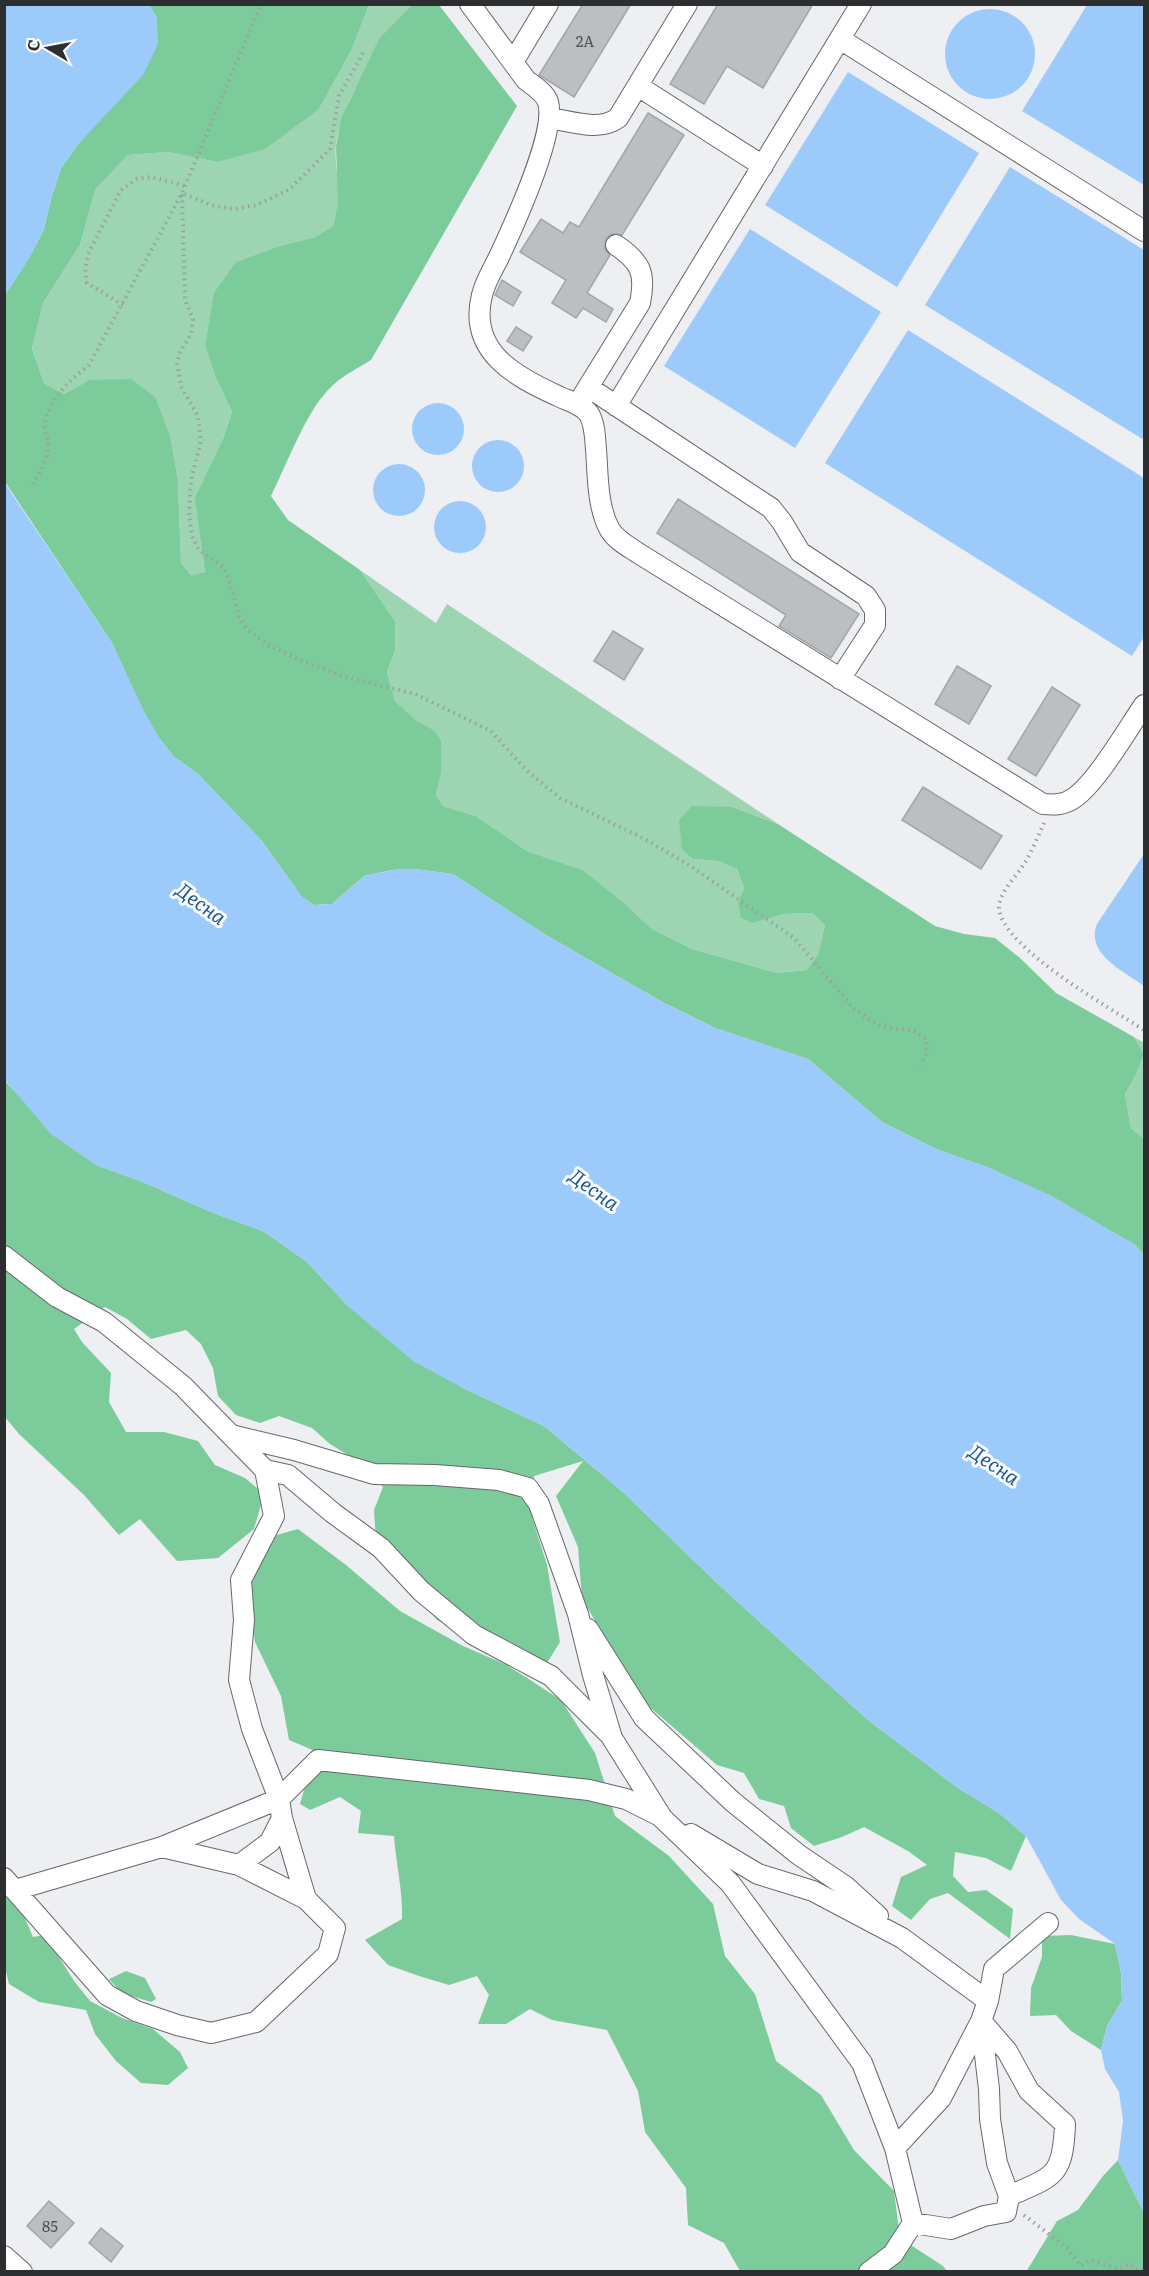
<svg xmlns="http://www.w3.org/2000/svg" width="1149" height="2276" viewBox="0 0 1149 2276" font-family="Literata,serif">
	<rect width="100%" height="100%" fill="#edeff2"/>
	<path fill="#9dd4b1" d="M369,5H412C384,35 341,103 336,144C334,164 340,184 338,204C338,211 334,219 333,226L315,237L279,246L236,262L205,347L216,378L232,412L223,439L203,559L205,572L191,575L181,563L178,481L171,439L89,380L64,394L44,383L32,349L43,303L80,245L95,190L128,155L168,152L217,162L319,109L352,49Z
		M360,570L436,623L447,604L778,824L732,807L693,859L718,861L737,869L744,888L738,902L753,923L785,914L812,913L825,925L818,954L807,970L777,973L692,949L652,929L623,902L583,870L527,851L476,816L443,806L436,795L441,774L434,730L416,720L395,701L387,672L395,651V621Z
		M1134,1037L1144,1043V1139L1131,1128L1125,1094L1136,1075L1144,1054Z"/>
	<path fill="#7ccc9b" d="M149,5H369L352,49L319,109L265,149L217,162L168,152L128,155L95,190L80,245L43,303L32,349L44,383L64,394L89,380L131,379L155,397L171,439L178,481L181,563L191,575L205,572L195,498L223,439L232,412L216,378L205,347L214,293L236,262L279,246L315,237L333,226L338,204L336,146L341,119L379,39L412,5H439L517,106L371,360C357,369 341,376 329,389C306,412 286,466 271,496L288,520L360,570L395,621V651L387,672L395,701L416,720L434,730L441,741V774L436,795L443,806L476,816L527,851L583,870L623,902L652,929L692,949L777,973L807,970L818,954L825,925L812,913L785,914L753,923L741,918L738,902L744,888L737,869L718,861L693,859L682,849L679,820L692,806L732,807L778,824L935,926L964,934L995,938L1020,958L1056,993L1134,1037L1144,1054L1136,1075L1125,1094L1131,1128L1144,1139V1255L1134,1244L992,1169L936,1149L882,1122L808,1059L715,1028L664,1003L544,934L453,874L415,869L392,870L364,876L332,904L314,905L302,897L261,840L198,774L174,757L159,738L143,711L112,643L5,482V295L29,258L44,229L51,199L61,168L80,142L107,111L157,18Z
		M4,1080L24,1101L96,1165L143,1182L211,1212L263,1231L306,1261L348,1306L463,1388L544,1426L623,1492L717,1583L868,1720L958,1788L999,1813L1026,1836L1011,1871L986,1858L955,1852L953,1876L968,1892L986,1890L1013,1909L1010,1939L948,1893L930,1899L911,1920L892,1906L901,1877L927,1865L908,1851L864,1827L842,1837L814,1846L791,1828L784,1806L759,1799L744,1773L717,1765L646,1704L582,1599L578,1547L556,1496L583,1461L534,1476L532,1517L547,1565L560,1642L542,1671L437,1620L402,1577L377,1555L374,1510L383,1487L351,1457L330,1444L312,1428L279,1416L260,1423L236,1415L218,1396L213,1368L201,1344L186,1330L151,1339L127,1319L105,1307L74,1329L82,1342L111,1373L109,1402L126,1432H164L198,1441L215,1465L245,1478L264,1494L254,1529L218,1558L177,1561L140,1519L119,1535L84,1495L19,1434L5,1417Z
		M298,1529L346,1565L400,1611L463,1646L507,1665L561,1700L595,1753L615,1816L669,1856L713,1904L725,1956L755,1994L776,2061L821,2095L854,2150L894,2191L900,2238L943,2266L947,2271H740L724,2243L688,2225L686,2188L645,2132L638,2091L607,2030L552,2020L530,2009L506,2024H478L489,1995L477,1976L449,1985L419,1976L388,1965L365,1940L402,1919C403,1891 396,1864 394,1836L358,1833L361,1811L340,1797L310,1810L300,1804L315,1751L289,1740L281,1696L255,1642L247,1582L273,1536Z
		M4,1898H10L25,1918L33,1937L45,1935L74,1981L90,2001L122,2018L153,2029L180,2052L188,2068L168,2085L141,2083L116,2061L95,2034L86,2010L39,2002L9,1984L4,1963Z
		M1071,1935L1115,1944L1121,1972L1122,2001L1107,2026L1101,2050L1071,2031L1056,2015L1030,2016L1031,1988L1042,1957V1936Z
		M126,1971L145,1978L156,1999L151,2002L121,1993L109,1979Z
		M1118,2160L1144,2213V2271L1026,2272L1057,2221L1078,2210L1103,2176Z"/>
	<path fill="#9ccafb" d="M5,4L149,5L157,18L158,44L143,75L80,142L61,168L51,199L44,229L29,258L5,295Z
		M1087,5H1144V185L1022,111Z
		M945 54a45 45 0 1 1 90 0a45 45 0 1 1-90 0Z
		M848,72L979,153L897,287L765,205Z
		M1010,167L1144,250V440L925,305Z
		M750,229L881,312L795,448L664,366Z
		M908,330L1144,478V637L1132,656L825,463Z
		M412 429a26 26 0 1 1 52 0a26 26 0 1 1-52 0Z
		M472 466a26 26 0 1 1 52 0a26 26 0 1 1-52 0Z
		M373 490a26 26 0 1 1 52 0a26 26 0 1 1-52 0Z
		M4,482L112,643L144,711L159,738L174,757L198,774L261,840L302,897L314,905L332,904L364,876L392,870L415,869L453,874L544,934L664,1003L715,1028L808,1059L882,1122L936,1149L992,1169L1050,1195L1134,1244L1144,1255V2213L1118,2160L1123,2121L1119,2092L1105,2069L1101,2050L1107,2026L1122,2001L1121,1972L1115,1944L1079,1919L1061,1900L1026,1836L999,1813L958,1788L868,1720L717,1583L623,1492L544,1426L463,1388L413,1361L348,1306L306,1261L263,1231L211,1212L143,1182L96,1165L51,1134L5,1080Z
		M434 527a26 26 0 1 1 52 0a26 26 0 1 1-52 0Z
		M1144,854V986C1124,971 1085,954 1097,924Z"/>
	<path fill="#bcbfc2" stroke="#a3a5a8" stroke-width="1.5" d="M583,4H631L574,97L539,75Z
		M718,4H813L763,88L727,66L704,104L670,84Z
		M648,113L684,135L622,235L612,234L606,238L605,249L610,255L587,293L613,309L606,322L583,308L576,318L552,303L566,280L520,252L541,219L563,233L570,222L579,227Z
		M502,280L521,292L513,306L495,295Z
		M516,327L532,337L523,351L507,341Z
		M678,499L859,614L831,658L779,626L786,615L657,533Z
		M613,631L643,649L624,680L594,661Z
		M957,666L991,686L969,724L935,704Z
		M1052,687L1080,705L1036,776L1008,759Z
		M923,787L1002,836L981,869L902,820Z
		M49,2201L74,2223L51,2248L27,2226Z
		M101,2228L123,2246L111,2262L89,2243Z"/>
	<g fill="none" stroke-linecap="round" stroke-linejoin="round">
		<defs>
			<path id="minor" d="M470,4L526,80C534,86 545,93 548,102C557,132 513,227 499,257C493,269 485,282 482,295C468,351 514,376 558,396C568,401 582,404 589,414C595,424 595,438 596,449C598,475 597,507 610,530C616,540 629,547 638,553L1043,804C1055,805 1064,805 1074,798C1097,782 1127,730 1144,705
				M840,39L1144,231
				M513,62L548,4
				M638,86L763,166
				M549,118C571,121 599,132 618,118L687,4
				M588,387L771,508L782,522L800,552L866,596L875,610V625L840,679
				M582,397L640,303C646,273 641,262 616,245
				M616,406L861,4
				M4,1256L57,1297L104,1322L183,1386L265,1470L274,1516L241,1580L244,1620L239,1680L252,1729L279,1799L282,1818L270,1842L239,1865
				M231,1435L294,1450L374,1474L435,1475L499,1480L528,1488L539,1504L578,1614L593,1675L612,1738L661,1816
				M265,1470L288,1475L333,1513L381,1548L421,1591L474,1635L551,1676L611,1736
				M588,1629L644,1718L733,1802L799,1855L845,1886L878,1916
				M282,1818L306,1899
				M691,1834L758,1874L813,1891L902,1938L988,2001
				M4,1878L107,1995L136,2011L177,2025L211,2033L256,2022L328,1954L335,1928L306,1899L239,1865L162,1847
				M15,1890L162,1847L279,1799L318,1760L589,1790L626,1799L660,1816L730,1883L862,2063L895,2148L913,2223L893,2254L869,2272
				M981,2021L989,2089L990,2119L997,2163L1009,2196
				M895,2148L941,2098L981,2021L988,2001L994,1969L1048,1923
				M913,2223L951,2229L984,2216L1006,2212L1009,2196C1054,2176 1063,2177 1065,2124L1029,2091L1007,2051L981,2021
				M4,2256L22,2272"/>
		</defs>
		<use href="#minor" stroke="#66686a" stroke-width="22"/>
		<path stroke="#9d9ea1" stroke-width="4" stroke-dasharray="1.5 4.5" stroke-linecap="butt" d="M363,53L339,96L330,149L290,189L257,205L234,209L214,206L182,193L185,300L193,319L191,334L180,352L177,363L181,387L198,416L201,441L191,480L189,512L192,536L199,550L223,567L228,577L239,616L246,628L269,646L305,662L343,676L415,694L491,731L527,771L560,798L643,838L689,865L794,938L854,1009L875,1023L892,1029L912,1030L926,1039L927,1053L920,1065
			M123,305L87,283L85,272L88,254L121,190L137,179L151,177L185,186
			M33,484C41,471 50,456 48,441C47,435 44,429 45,423C48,400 72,378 89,365L182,193L261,4
			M1044,823C1038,836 1032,852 1024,864C1016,877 999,892 999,908C1002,948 1112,1009 1144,1030
			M1024,2215L1067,2248L1081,2266L1090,2260L1118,2269L1129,2264L1134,2266L1138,2272"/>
		<use href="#minor" stroke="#fff" stroke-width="20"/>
	</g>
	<g text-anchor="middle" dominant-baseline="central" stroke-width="6" stroke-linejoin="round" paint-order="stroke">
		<g font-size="15" fill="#515254">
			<text x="585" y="40">2А</text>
			<text x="50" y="2225">85</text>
		</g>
		<g font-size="20" font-style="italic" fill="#1e5a91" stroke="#fbfcff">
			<text transform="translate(202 902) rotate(36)">Десна</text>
			<text transform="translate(595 1188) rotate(36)">Десна</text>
			<text transform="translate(995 1463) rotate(34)">Десна</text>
		</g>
	</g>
	<rect width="1149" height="2276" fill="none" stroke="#2d2e2f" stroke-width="12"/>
	<g transform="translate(48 48) rotate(280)" stroke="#fbfcff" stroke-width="4.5" paint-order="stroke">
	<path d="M0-4.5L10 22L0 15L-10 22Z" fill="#2d2e2f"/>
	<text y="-9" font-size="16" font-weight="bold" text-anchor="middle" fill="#2d2e2f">С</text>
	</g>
</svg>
